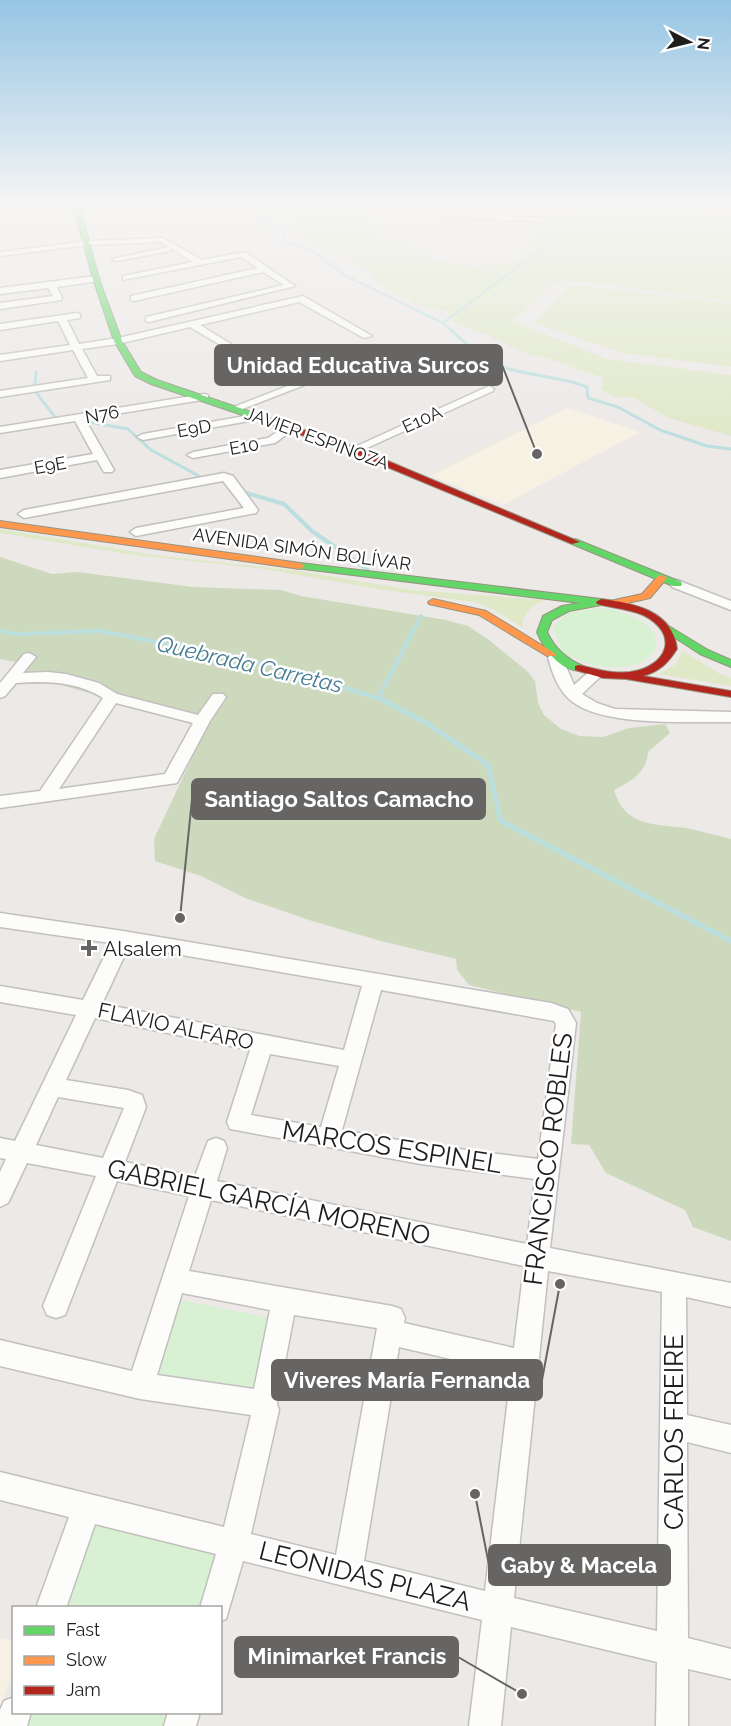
<svg xmlns="http://www.w3.org/2000/svg" width="731" height="1726" viewBox="0 0 731 1726" font-family="Raleway,sans-serif">
	<rect width="100%" height="100%" fill="#ece9e7"/>
	<path fill="#f6f1e2" d="M567,408L640,432L503,505L431,476Z
		M0,1638L14,1641L13,1670L0,1710Z"/>
	<path fill="#dfe8c7" d="M275,204H368L373,213L374,236L417,246C435,271 494,267 521,260L528,245L534,239L531,229L546,226L557,217L647,207L731,219V301L566,280L548,288L512,321L608,359L731,375V436L669,418L634,398L613,397L601,389L604,378L546,358L527,354L482,333L453,323L447,311L414,305L412,300C400,297 373,283 369,271L353,265L349,257C331,251 296,241 292,220L271,217L277,206Z
		M571,285L731,303V367L622,353L534,323Z
		M0,529L154,555L299,571L411,590L544,600C532,606 521,614 523,628L493,609L475,602L377,589L265,569L134,555L0,533Z
		M683,651L718,673L731,678V686L659,674L676,664Z"/>
	<path fill="#cdd9bd" d="M0,557L52,574L77,572L193,587L281,590L301,596L446,620L468,626L489,640L528,672L535,681L538,703L544,715L561,729L579,736L603,737L629,728L665,724L670,733L648,752C647,772 631,782 614,790C625,827 654,824 686,828C701,831 716,835 731,839V1241L693,1227L685,1210L606,1173L589,1145L571,1144L581,1012L469,985L457,970L456,959L381,941L312,921L245,898L201,876L155,861L154,839L207,726L57,684L21,678L26,669L20,663L0,659Z"/>
	<path fill="#d9f1d3" d="M600,608C686,619 666,680 593,665C583,663 573,657 563,653L552,627L569,612Z
		M180,1300L276,1319L255,1402L152,1386Z
		M89,1522L218,1548L202,1607L59,1608Z
		M22,1713H173L170,1726H20Z"/>
	<g fill="none" stroke-linecap="round" stroke-linejoin="round">
		<path stroke="#bbdedf" stroke-width="2" d="M258,204L255,207L263,213L257,218L285,234L283,240L310,249L348,277L443,323L453,331
			M443,323L549,244L562,225L614,212"/>
		<path stroke="#bbdedf" stroke-width="3" d="M451,330C462,339 474,353 487,360C518,377 555,374 587,387L588,398L618,407L660,430L707,446L731,449
			M35,385L36,372
			M35,391L55,417
			M83,421L128,429L151,450L199,476
			M243,492L247,493"/>
		<path stroke="#bbdedf" stroke-width="4" d="M243,492L284,504L312,531L367,569
			M0,631L16,634L101,631L290,669L382,700
			M379,696L421,616"/>
		<path stroke="#bbdedf" stroke-width="5" d="M379,698L428,724L488,765L501,821L731,941"/>
		<defs>
			<path id="street" d="M105,204H188L184,206L127,210Z
				M380,204H396L461,214L545,218L549,220L545,222L461,218Z
				M656,204H672L731,213V217Z
				M163,238L202,260L245,252L295,286L149,322L146,321V317L284,285L263,272L134,301L131,300V296L258,268L241,257L123,280V276L193,262L170,248V251L116,261L112,259L169,247L161,242L88,245L0,256V252L88,241Z
				M96,276L99,277V281L57,287L62,298L61,300L0,309V303L53,296L48,288L0,294V288Z
				M303,296L372,336L364,338L299,302L200,325L252,357L220,369L215,366L239,356L190,327L118,344L82,349L97,376H110V380L0,397V391L88,378L73,350L0,361V355L70,345L58,321L0,330V324L77,313L80,314V318L67,320L79,344L118,338Z
				M347,363L356,365L240,410H232L231,408Z
				M489,386L494,389L493,391L358,452H350L348,450Z
				M204,394L208,395V399L85,419L114,470L112,472H104L97,460L0,478V470L93,454L75,421L0,433V427Z
				M245,416L250,419L249,421L143,440L137,437L143,434Z
				M291,423L295,424V428L275,443L193,458L187,455L193,452L268,438Z
				M224,473L233,476L258,510L256,513L136,536L130,532L136,528L244,508L223,481L24,518L18,514L24,510Z
				M677,580L731,601V610L672,587L670,584Z
				M29,653L36,657L23,673L48,672L66,674L99,683L117,694L198,715L213,694H223L226,697L210,721L177,783L0,808V796L40,791L103,698C75,681 47,681 16,683L5,696L0,698V683L24,654ZM116,703L193,723L165,774L59,789Z
				M555,653L562,657L574,685L590,671H600L602,674L600,677L582,694L597,703L615,709L731,712V722C690,721 598,728 568,698C557,687 552,672 548,657Z
				M0,913L123,931L551,1003L568,1009L576,1023L550,1248L731,1283V1307L686,1297L687,1415L731,1425V1453L687,1442L688,1638L731,1649V1679L688,1669V1726H656L657,1662L511,1627L501,1726H469L482,1620L243,1561L226,1619L220,1621V1608H200L216,1554L95,1524L66,1608H36L69,1517L0,1500V1472L224,1527L251,1415L140,1399L0,1366V1340L132,1371L189,1196L117,1181L65,1315L56,1318L47,1315L43,1306L96,1176L27,1163L8,1203L0,1207V1172L6,1159L0,1158V1138L15,1141L76,1015L0,1002V986L83,1000L111,943L0,927ZM129,946L362,986L344,1050L102,1004ZM381,990L554,1021L556,1024L538,1159L421,1144L342,1130ZM95,1018L250,1050L227,1122L230,1129L421,1164L535,1179L527,1244L217,1181L227,1148L224,1141L216,1138L208,1141L195,1176L125,1162L146,1107L142,1095L128,1090L66,1080ZM270,1054L339,1066L321,1127L251,1115ZM58,1097L124,1108L103,1158L36,1145ZM211,1200L524,1266L514,1348L404,1323L405,1318L401,1309L392,1306L189,1271ZM548,1271L662,1292L657,1631L514,1598ZM182,1293L270,1310L254,1389L157,1375ZM294,1315L377,1328L336,1555L251,1534L279,1410L277,1404ZM399,1347L511,1373L485,1591L364,1561Z
				M14,1697V1712H31L27,1726H0V1710L4,1701Z
				M168,1712H200L196,1726H164Z"/>
			<path id="fast" d="M73,204H79L99,279L122,341L141,372L157,380L263,416V420H257L151,384L135,376L114,341L93,279Z
				M575,539L681,582L682,584L681,586H673L572,544L570,542Z
				M300,563L601,599L606,602L601,605L569,611L552,620L547,632C555,649 566,658 583,666V670C562,674 544,649 537,632L543,616L562,606L580,603L296,568L295,566Z
				M667,625L708,650L731,660V667L700,654L663,630L662,628Z"/>
			<path id="slow" d="M0,521L300,563L305,566L300,569L0,527Z
				M662,575L667,578L650,598L614,606L609,603L610,601L642,594L658,576Z
				M433,599L486,611L556,654L555,656H547L479,615L429,604L428,602Z"/>
			<path id="jam" d="M257,416H263L357,448L580,542L572,544L351,452L257,420Z
				M601,599C634,603 673,611 677,649C668,663 660,671 643,676L731,691V697L626,679L603,678L575,670V666L579,665C596,669 611,674 630,672C667,667 681,634 643,615C628,609 613,608 597,604L596,602Z"/>
		</defs>
		<use href="#street" stroke="#c2c0bf" stroke-width="3"/>
		<use href="#fast" stroke="#969380" stroke-width="2"/>
		<use href="#slow" stroke="#969380" stroke-width="2"/>
		<use href="#jam" stroke="#969380" stroke-width="2"/>
		<use href="#street" fill="#fcfcfb" fill-rule="evenodd"/>
		<use href="#fast" fill="#63d668" fill-rule="evenodd"/>
		<use href="#slow" fill="#ff974d" fill-rule="evenodd"/>
		<use href="#jam" fill="#b3261e" fill-rule="evenodd"/>
	</g>
	<linearGradient id="sky" x2="0" y2="1"><stop stop-color="#96c5e4"/><stop offset="0.46" stop-color="#f6f5f4"/><stop offset="1" stop-color="#f6f5f4" stop-opacity="0"/></linearGradient>
	<rect width="731" height="445" fill="url(#sky)"/>
	<path fill="#666564" stroke="#fff" stroke-width="2" d="M86 939h6v6h6v6h-6v6h-6v-6h-6v-6h6z"/>
	<g text-anchor="middle" dominant-baseline="central" stroke-width="5" stroke-linejoin="round" paint-order="stroke">
		<g font-size="18" fill="#1e1e1e" stroke="#fff">
			<text transform="translate(102 414) rotate(-10)">N76</text>
			<text transform="translate(422 419) rotate(-24)">E10A</text>
			<text transform="translate(194 428) rotate(-10)">E9D</text>
			<text transform="translate(317 438) rotate(20)">JAVIER ESPINOZA</text>
			<text transform="translate(244 446) rotate(-10)">E10</text>
			<text transform="translate(50 465) rotate(-10)">E9E</text>
			<text transform="translate(302 549) rotate(8)">AVENIDA SIMÓN BOLÍVAR</text>
		</g>
		<g font-size="21" fill="#1e1e1e" stroke="#fff" text-anchor="start">
			<text x="103" y="948">Alsalem</text>
		</g>
		<g font-size="21" fill="#1e1e1e" stroke="#fff">
			<text transform="translate(176 1026) rotate(12)">FLAVIO ALFARO</text>
		</g>
		<g font-size="22" font-style="italic" fill="#457b93" stroke="#fff">
			<text transform="translate(250 664) rotate(13)">Quebrada Carretas</text>
		</g>
		<g font-size="26" fill="#1e1e1e" stroke="#fff">
			<text transform="translate(392 1147) rotate(9)">MARCOS ESPINEL</text>
			<text transform="translate(548 1159) rotate(-83)">FRANCISCO ROBLES</text>
			<text transform="translate(269 1202) rotate(12)">GABRIEL GARCÍA MORENO</text>
			<text transform="translate(674 1432) rotate(-90)">CARLOS FREIRE</text>
			<text transform="translate(365 1576) rotate(14)">LEONIDAS PLAZA</text>
		</g>
	</g>
	<path fill="none" stroke="#666564" stroke-width="2" d="M537 454L502 365M180 918L192 799M560 1284L542 1380M475 1494L489 1565M522 1694L458 1657"/>
	<g fill="#666564" stroke="#fff" stroke-width="2">
		<circle cx="537" cy="454" r="6"/>
		<circle cx="180" cy="918" r="6"/>
		<circle cx="560" cy="1284" r="6"/>
		<circle cx="475" cy="1494" r="6"/>
		<circle cx="522" cy="1694" r="6"/>
	</g>
	<g fill="#666564" stroke="#666564" stroke-width="2">
		<rect x="215" y="345" width="287" height="40" rx="6"/>
		<rect x="192" y="779" width="293" height="40" rx="6"/>
		<rect x="272" y="1360" width="270" height="40" rx="6"/>
		<rect x="489" y="1545" width="181" height="40" rx="6"/>
		<rect x="235" y="1637" width="223" height="40" rx="6"/>
	</g>
	<g font-size="22" text-anchor="middle" font-weight="bold" fill="#fff">
		<text x="358" y="373">Unidad Educativa Surcos</text>
		<text x="339" y="807">Santiago Saltos Camacho</text>
		<text x="407" y="1388">Viveres María Fernanda</text>
		<text x="579" y="1573">Gaby &amp; Macela</text>
		<text x="347" y="1664">Minimarket Francis</text>
	</g>
	<rect x="12" y="1606" width="210" height="108" fill="#ffffff" stroke="#a5a5a5" stroke-width="1.5"/>
	<rect x="24" y="1626" width="30" height="9" fill="#63d668" stroke="#a5a5a5" stroke-width="1.5"/>
	<text x="66" y="1636" font-size="18" fill="#1e1e1e">Fast</text>
	<rect x="24" y="1656" width="30" height="9" fill="#ff974d" stroke="#a5a5a5" stroke-width="1.5"/>
	<text x="66" y="1666" font-size="18" fill="#1e1e1e">Slow</text>
	<rect x="24" y="1686" width="30" height="9" fill="#b3261e" stroke="#a5a5a5" stroke-width="1.5"/>
	<text x="66" y="1696" font-size="18" fill="#1e1e1e">Jam</text>
	<g transform="translate(689 42) rotate(97)" stroke="#ffffff" stroke-width="4.5" paint-order="stroke">
	<path d="M0-4.5L10 22L0 15L-10 22Z" fill="#1e1e1e"/>
	<text y="-9" font-size="16" font-weight="bold" text-anchor="middle" fill="#1e1e1e">N</text>
	</g>
</svg>
